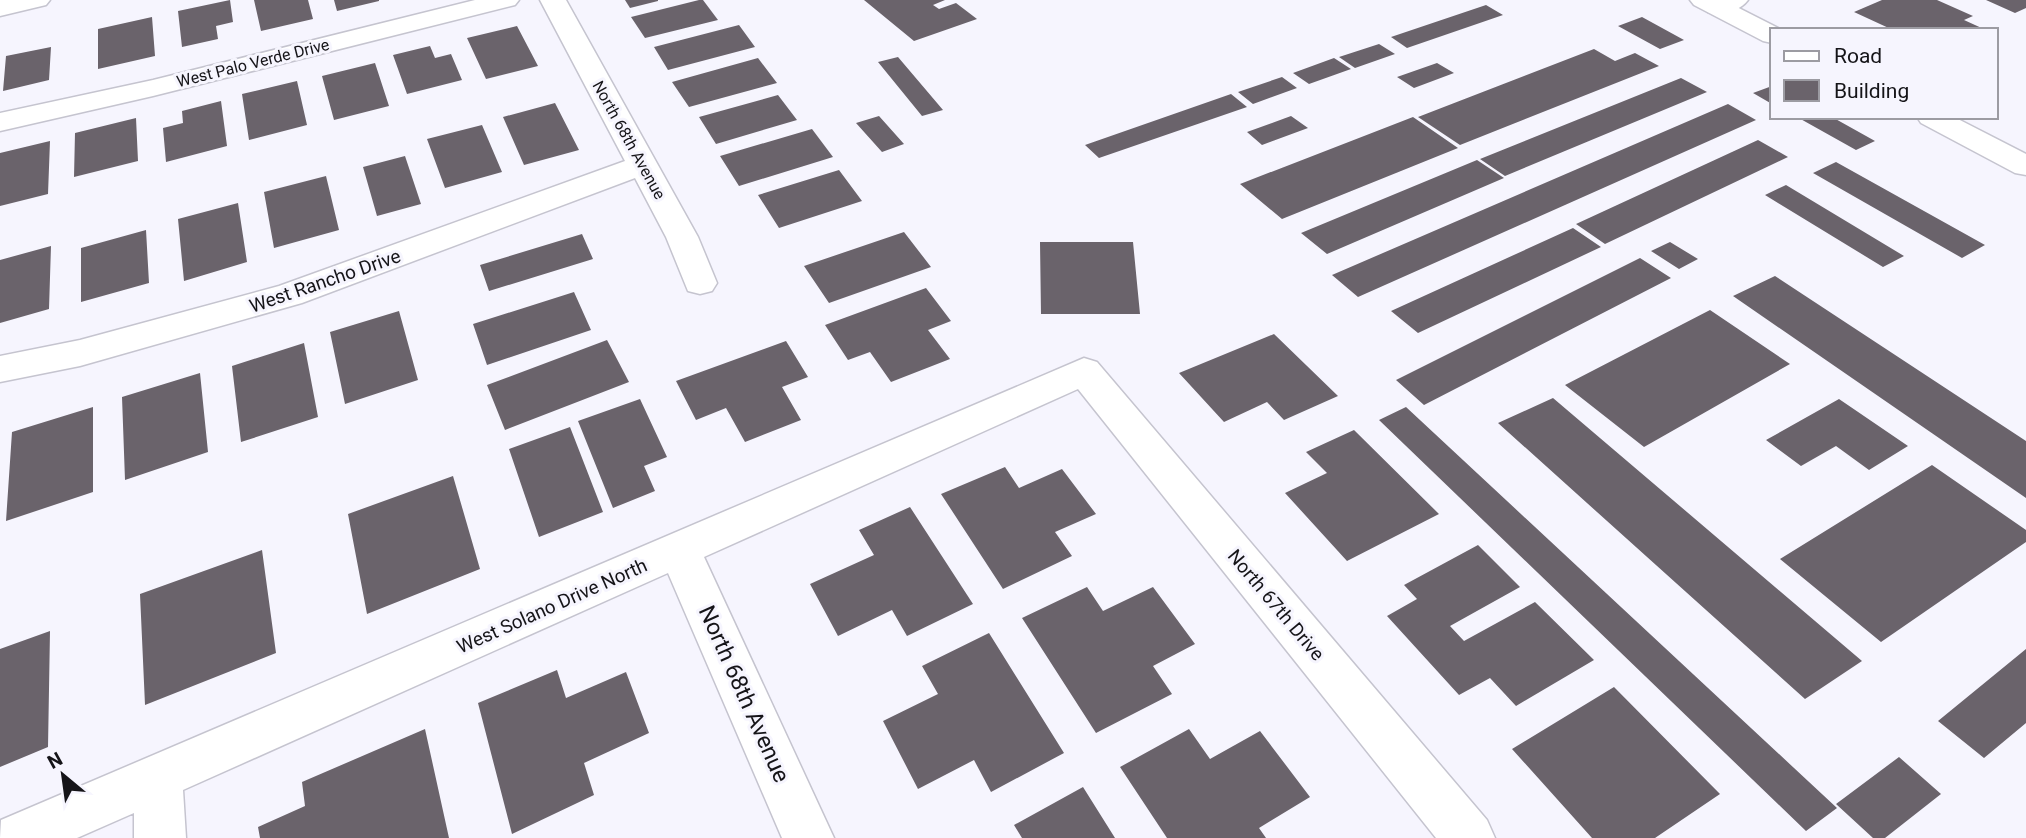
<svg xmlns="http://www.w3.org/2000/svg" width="2026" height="838" viewBox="0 0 2026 838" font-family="Roboto,sans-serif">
	<rect width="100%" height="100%" fill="#f6f5fe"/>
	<path fill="#6a636b" d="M230,0L233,22L216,26L218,39L182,47L178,11Z
		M254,0H308L313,19L261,31Z
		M334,0H379V1L337,11Z
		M625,0H658V1L630,8Z
		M699,0H703L718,20L645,38L631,17Z
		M864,0H945L933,5L939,9L956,3L977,19L914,41Z
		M1882,0H1937L1973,16L1964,20L1986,30H1893L1854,12Z
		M1986,0H2026V8L2015,13Z
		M1486,5L1503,15L1407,48L1391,37Z
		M152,17L155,56L98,69V29Z
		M1642,17L1684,40L1660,49L1618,26Z
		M739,25L755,47L668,70L654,47Z
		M517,26L538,66L486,79L467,38Z
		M1379,44L1395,54L1355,68L1339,57Z
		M430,46L435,58L451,54L462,80L407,94L393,55Z
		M51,47L49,80L3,91L6,56Z
		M1594,49L1615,61L1635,53L1659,66L1460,145L1418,117Z
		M898,57L943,110L922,116L878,62Z
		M758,58L777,83L689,107L672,82Z
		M1334,58L1351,69L1309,84L1293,73Z
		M375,63L389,106L334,120L322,76Z
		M1437,63L1454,73L1414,88L1397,77Z
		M1282,77L1297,88L1253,104L1238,92Z
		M1681,78L1707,92L1505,176L1480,159Z
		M297,81L307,125L249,140L242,94Z
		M1772,86V104L1753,93Z
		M1231,94L1247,107L1099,158L1085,145Z
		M778,95L797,120L716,144L699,117Z
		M221,101L227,146L166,162L163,128L183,123L182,111Z
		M555,103L579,150L524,165L503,117Z
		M1728,104L1756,120L1358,297L1332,275Z
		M879,116L904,144L882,152L856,123Z
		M1291,116L1308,128L1262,145L1247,132Z
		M1413,117L1458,148L1282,219L1240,184Z
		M1797,117H1832L1875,141L1856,150Z
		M136,118L138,161L74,177L75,133Z
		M482,125L502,172L445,188L427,139Z
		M812,129L833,157L739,186L720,156Z
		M1758,140L1788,157L1605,244L1576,224Z
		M50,141L48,194L0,206V153Z
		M405,156L421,204L377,216L363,167Z
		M1477,160L1504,178L1327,254L1301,233Z
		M1836,162L1985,245L1962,258L1813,173Z
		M839,170L862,201L779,228L758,195Z
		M326,176L339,230L274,248L264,192Z
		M1786,185L1904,256L1883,267L1765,195Z
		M238,203L247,262L184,281L178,219Z
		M1573,228L1601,247L1418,333L1391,311Z
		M146,230L149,283L81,302V248Z
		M904,232L931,267L829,303L804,266Z
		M582,234L593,259L489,291L480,265Z
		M1040,242H1133L1140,314H1041Z
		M1670,242L1698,259L1679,269L1651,251Z
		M51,246L49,309L0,323V260Z
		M1640,258L1671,278L1424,405L1396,380Z
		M1775,276L2026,441V498L1733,296Z
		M926,288L951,321L928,330L950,359L891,382L870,352L848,360L825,325Z
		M574,292L591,330L487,365L473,324Z
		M1710,310L1790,364L1644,447L1565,385Z
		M399,311L418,380L345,404L330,332Z
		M1274,334L1338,396L1284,420L1267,402L1224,422L1179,373Z
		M607,340L629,382L505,430L487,385Z
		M786,341L808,377L782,387L801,420L745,442L726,408L696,420L676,381Z
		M304,343L318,417L241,442L232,366Z
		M200,373L208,452L125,480L122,397Z
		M1553,398L1862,661L1805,699L1498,423Z
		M640,399L667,457L644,466L655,491L613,508L578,421Z
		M1839,399L1908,446L1869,470L1836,446L1801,466L1766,440Z
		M93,407V492L6,521L12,432Z
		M1406,407L1837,808L1806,831L1379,420Z
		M570,427L603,512L539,537L509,449Z
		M1354,430L1439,514L1347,561L1285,493L1327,473L1306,452Z
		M1932,465L2026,530V542L1881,642L1780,559Z
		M1005,467L1019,488L1062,469L1096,514L1055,532L1072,556L1003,589L941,494Z
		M453,476L480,569L367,614L348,514Z
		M910,507L973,604L907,636L892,610L838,636L810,584L874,555L859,530Z
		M1478,545L1520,587L1450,626L1464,641L1535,602L1594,660L1516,706L1490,678L1459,695L1387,616L1417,599L1404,585Z
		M262,550L276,653L145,705L140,594Z
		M1087,587L1103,611L1153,587L1195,644L1153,666L1172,694L1096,733L1022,618Z
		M50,631L48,747L0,767V649Z
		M989,633L1064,753L991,792L974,760L918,789L883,721L938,694L922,666Z
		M2026,649V723L1984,758L1938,721Z
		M557,670L566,698L626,672L649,733L584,763L594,795L512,834L478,703Z
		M1614,687L1720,794L1655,838H1592L1512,749Z
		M425,729L449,838H260L258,827L305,806L302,782Z
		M1189,729L1210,759L1260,731L1310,797L1259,828L1266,838H1167L1120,767Z
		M1899,757L1941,794L1885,838H1873L1836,804Z
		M1083,787L1115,838H1022L1014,825Z"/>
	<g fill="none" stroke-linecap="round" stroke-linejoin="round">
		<defs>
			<path id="minor" d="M475,0H519L515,5L153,96L0,131V113L153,80Z
				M540,0H566L698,237L717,283L712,291L700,294L688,291L666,237L635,178L302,303L80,366L0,382V356L80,340L279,286L625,161Z
				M1712,0H1748C1740,11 1721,16 1708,12L1704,7Z
				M1084,358L1097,362L1487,820L1495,838H1436L1078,389L704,557L834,838H782L668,573L183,790L186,838H134V813L77,838H0L1,820Z"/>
			<path id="secondary" d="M0,0H50L46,5L0,16Z
				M1690,0H1723L1782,30H1772V43L1763,41L1694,5Z
				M1917,117H1954L2026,154V175L2015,173L1921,123Z"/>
		</defs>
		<use href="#minor" stroke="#c5c4cf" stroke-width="3"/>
		<use href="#secondary" stroke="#c5c4cf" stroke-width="3"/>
		<use href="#minor" fill="#fff" fill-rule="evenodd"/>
		<use href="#secondary" fill="#fff" fill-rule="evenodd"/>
	</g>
	<g text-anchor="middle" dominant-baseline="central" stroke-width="6" stroke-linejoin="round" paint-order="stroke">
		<g font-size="16" fill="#151418" stroke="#f6f5fe">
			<text transform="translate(253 63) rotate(-14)">West Palo Verde Drive</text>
			<text transform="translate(629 140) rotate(61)">North 68th Avenue</text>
		</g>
		<g font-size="19" fill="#151418" stroke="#f6f5fe">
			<text transform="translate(325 281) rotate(-19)">West Rancho Drive</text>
			<text transform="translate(1276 605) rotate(50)">North 67th Drive</text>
			<text transform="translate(552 606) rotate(-24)">West Solano Drive North</text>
		</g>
		<g font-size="23" fill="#151418" stroke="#f6f5fe">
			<text transform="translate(744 694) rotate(66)">North 68th Avenue</text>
		</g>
	</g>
	<rect x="1770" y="28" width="228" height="91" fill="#f6f5fe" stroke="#9c9ba2" stroke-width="2"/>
	<rect x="1784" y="51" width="35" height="10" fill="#ffffff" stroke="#9c9ba2" stroke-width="2"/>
	<text x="1834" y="63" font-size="21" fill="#151418">Road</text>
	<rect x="1784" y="80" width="35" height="21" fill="#6a636b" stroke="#9c9ba2" stroke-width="2"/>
	<text x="1834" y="98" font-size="21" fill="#151418">Building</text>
	<g transform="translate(63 775) rotate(331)" stroke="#f6f5fe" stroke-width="5" paint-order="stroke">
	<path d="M0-5L12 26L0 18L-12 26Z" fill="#151418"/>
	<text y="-10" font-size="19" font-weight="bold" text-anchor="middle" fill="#151418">N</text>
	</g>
</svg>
